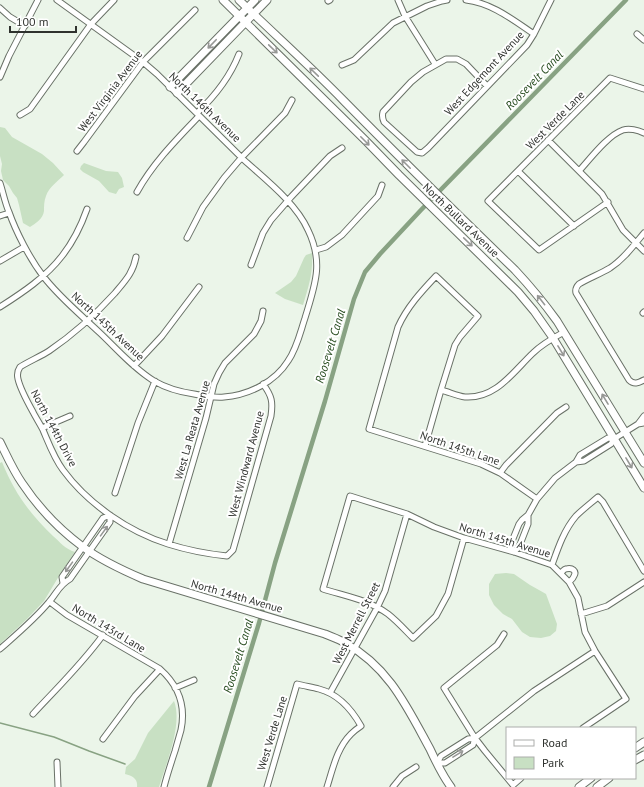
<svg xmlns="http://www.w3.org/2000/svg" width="644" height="787" viewBox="0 0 644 787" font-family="'PT Sans',sans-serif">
	<rect width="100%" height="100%" fill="#ebf5e9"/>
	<path fill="#c8e0c3" d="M0,127L5,128L12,137L42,154L53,163L64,175C58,181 49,187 46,196C44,201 44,206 44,211C43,219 36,223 30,227L23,223L19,205L17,198L13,193L9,186L3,180L1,171L2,164L0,156Z
		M84,163L106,171L118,172L122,178L124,187L119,189L116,194L109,192L99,181L83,172L80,169L81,166Z
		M312,253C313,274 309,285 303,305L285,299L275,293L291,282L296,276L304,258L306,255Z
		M2,462C14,492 29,513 53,536C60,542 65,549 75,552L59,576L44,601L27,619L0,644V463Z
		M506,573L514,574L530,585L539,590L546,594L557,624L556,631L550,636L541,638L530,637L522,632L512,619L503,614L494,605L489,595V584L495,574Z
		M174,701C183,724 166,764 159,787H137C138,779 133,776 125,774L126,767L135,759L148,733Z"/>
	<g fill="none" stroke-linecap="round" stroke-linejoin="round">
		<path stroke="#88a283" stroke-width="1.5" d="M0,723L54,737L89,751L125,764"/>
		<path stroke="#88a283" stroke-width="4.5" d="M209,787L259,623L275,563L325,401L354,299L365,272L380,254L421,210L626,0"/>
		<defs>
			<path id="street" d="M398,0L405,16L435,64
				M466,0C492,3 513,20 534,34
				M328,1L330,0
				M0,8L10,17L25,26
				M637,34L644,40
				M342,65L354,60L393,23L427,6L442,1L447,0
				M0,77L9,56L38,0
				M487,86L466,64L457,59H446L423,72L411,82L383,112C382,116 382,118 384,122L417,152L422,153L428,148L527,45L534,34L551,0
				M197,113C214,97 230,77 239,54
				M20,115L30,109L91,24L114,0
				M548,140L602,194L623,230L644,251
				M77,151L84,142L143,62L195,10
				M518,171L574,226
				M579,171C590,159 608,135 623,130C629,128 638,130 644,133
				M0,183C3,192 5,203 9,212C16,232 30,259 43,276C59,297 80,314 100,333C117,349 133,368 154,381C166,388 180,392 194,394C204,396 214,398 224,397C249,395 275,382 288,361C297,348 300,333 305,318C315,285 324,263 308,230C296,203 266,180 244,160C215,131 186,103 157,74L143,62L57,0
				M137,192C153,163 177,139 199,116
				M608,202L539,250L488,201L610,78L644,89
				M0,216L9,213
				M644,233C634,245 624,259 610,268C600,274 589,278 579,284C576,287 575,289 576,293L629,380C634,385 638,383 644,380
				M187,238L203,207L224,178L242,157L285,113L292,100
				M316,250L326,247L342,235L378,196L382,185
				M136,257C133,273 125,281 115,293C95,315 74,334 49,351C43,355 24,364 20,367C18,370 17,375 18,379C20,388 28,403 33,412C36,418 40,424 43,430C49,444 54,458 63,470C88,504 129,532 168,544C187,550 208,554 227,556L233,550L271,416C273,402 272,396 263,384
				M0,261L24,247
				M251,265L263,233L271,220L291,197L330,156L342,148
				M0,307C22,293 46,277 62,256C73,242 81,226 87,209
				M643,313L644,312
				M134,366L162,336L199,287
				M441,390C449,392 457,396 465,397C496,399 513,372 533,353C542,344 553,338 564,332
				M638,424L644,416
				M42,428L70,416
				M614,439L638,424L644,423
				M425,446L441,390L455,345L460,337L478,316L436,276C421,292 407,307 398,327L369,429L481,464L500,473L537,499
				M576,462L584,461L611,444L614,439
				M500,473L506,465L557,413L566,407
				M115,493L138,423L155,381
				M528,515V524L519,547L514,552L510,546L519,524L522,520L528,515L537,499L555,478L576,462L580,455L608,438L614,439
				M464,538L448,594L436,616L413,638C405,630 397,621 388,614C369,600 345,596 323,589L350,496L407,514L434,527L464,538L514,552L552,565L569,582L578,598L585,632L595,651L626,699L583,728
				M169,544L206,418L214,384L219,373L225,363L254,334L261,321L263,311
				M552,565C558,548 564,530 576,516C583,509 591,503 598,497L603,502L644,571
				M561,573C562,572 564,569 566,569C572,567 577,571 574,576C573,579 571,580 569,582
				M50,602L67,615L160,669C178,685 186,706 181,730C179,737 177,744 175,751C171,763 167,775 164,787
				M581,614L607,606L644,582
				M504,634L497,645L444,688L475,738L485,751L513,785L521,778
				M0,649C17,634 35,619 49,602C57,593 59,585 70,579L110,522V515L103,518L62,577L63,583
				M175,688L194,680
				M330,693L377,608L385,591L407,514
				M33,714C57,688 82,664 103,635
				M103,739L135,696L160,669
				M57,762L58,787
				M437,763L441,756L468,739L475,738L534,691L595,651
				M437,763H445L473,745L475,738
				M267,787L297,684C304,686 312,687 319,689C338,694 352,710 361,726C358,728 354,731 351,734C337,748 333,768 327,787
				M393,787L402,776L416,767"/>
			<path id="secondary" d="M223,0L365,140L399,175L518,292L534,311L553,338L644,488
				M239,0C274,34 310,66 344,101C400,158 457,214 515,270C530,286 544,303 557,321L644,463
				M170,87L255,0
				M177,93L267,0
				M0,442C7,456 13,470 22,483C38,507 60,530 83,547C102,561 122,570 143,579L325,634C332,637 339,639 345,643C389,667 407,707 430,749C436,762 442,775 451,787
				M635,748L644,742
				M635,760L644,755
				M579,787L591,778
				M597,787L609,778"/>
		</defs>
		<use href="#street" stroke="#697167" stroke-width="7"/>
		<use href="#secondary" stroke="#697167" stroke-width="9"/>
		<use href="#street" stroke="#fff" stroke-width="5"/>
		<use href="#secondary" stroke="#fff" stroke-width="7"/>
	</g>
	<defs><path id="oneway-shaft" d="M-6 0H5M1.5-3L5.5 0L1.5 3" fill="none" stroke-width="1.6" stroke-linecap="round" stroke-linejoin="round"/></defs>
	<g stroke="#979896">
		<use href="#oneway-shaft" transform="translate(212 44) rotate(134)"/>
		<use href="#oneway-shaft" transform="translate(273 49) rotate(44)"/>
		<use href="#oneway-shaft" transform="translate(314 72) rotate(-136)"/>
		<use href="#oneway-shaft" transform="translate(365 141) rotate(45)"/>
		<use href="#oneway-shaft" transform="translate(406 164) rotate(-135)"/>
		<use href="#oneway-shaft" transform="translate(468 242) rotate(44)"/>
		<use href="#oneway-shaft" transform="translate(541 300) rotate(-128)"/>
		<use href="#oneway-shaft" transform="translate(561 351) rotate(59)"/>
		<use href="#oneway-shaft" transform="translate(605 399) rotate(-121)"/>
		<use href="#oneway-shaft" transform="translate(629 463) rotate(59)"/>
		<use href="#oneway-shaft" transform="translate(104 531) rotate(-54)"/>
		<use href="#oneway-shaft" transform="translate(69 567) rotate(126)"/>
		<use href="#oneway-shaft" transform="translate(458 754) rotate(-32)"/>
	</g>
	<g text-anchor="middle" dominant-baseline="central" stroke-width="4" stroke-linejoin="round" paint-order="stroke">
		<g font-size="11" fill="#2f322e" stroke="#fff">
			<text transform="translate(484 73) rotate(-47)">West Edgemont Avenue</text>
			<text transform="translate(110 91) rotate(-53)">West Virginia Avenue</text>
			<text transform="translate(205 107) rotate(44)">North 146th Avenue</text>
			<text transform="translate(555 120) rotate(-45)">West Verde Lane</text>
			<text transform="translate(461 220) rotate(44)">North Bullard Avenue</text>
			<text transform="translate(108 326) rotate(43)">North 145th Avenue</text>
			<text transform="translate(54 428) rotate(62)">North 144th Drive</text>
			<text transform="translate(192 430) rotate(-74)">West La Reata Avenue</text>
			<text transform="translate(460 448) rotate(19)">North 145th Lane</text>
			<text transform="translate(246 464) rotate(-75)">West Windward Avenue</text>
			<text transform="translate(505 540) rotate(17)">North 145th Avenue</text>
			<text transform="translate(237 596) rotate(16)">North 144th Avenue</text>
			<text transform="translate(356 623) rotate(-63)">West Merrell Street</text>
			<text transform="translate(109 628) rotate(31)">North 143rd Lane</text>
			<text transform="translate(272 733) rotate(-73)">West Verde Lane</text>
		</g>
		<g font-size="12" font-style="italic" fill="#274c1f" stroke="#fff">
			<text transform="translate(534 80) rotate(-46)">Roosevelt Canal</text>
			<text transform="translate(330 346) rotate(-73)">Roosevelt Canal</text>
			<text transform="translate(238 656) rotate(-73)">Roosevelt Canal</text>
		</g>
	</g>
	<rect x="506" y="727" width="130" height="52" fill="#ffffff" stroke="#acadab"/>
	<rect x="514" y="740" width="20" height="6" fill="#ffffff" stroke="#acadab"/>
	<text x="542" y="747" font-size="12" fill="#2f322e">Road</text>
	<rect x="514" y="757" width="20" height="12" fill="#c8e0c3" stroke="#acadab"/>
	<text x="542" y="767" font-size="12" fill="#2f322e">Park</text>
	<path d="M10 26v6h66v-6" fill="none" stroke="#2f322e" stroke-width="2"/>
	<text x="16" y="26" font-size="12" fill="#2f322e" stroke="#ffffff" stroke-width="3" paint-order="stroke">100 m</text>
</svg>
